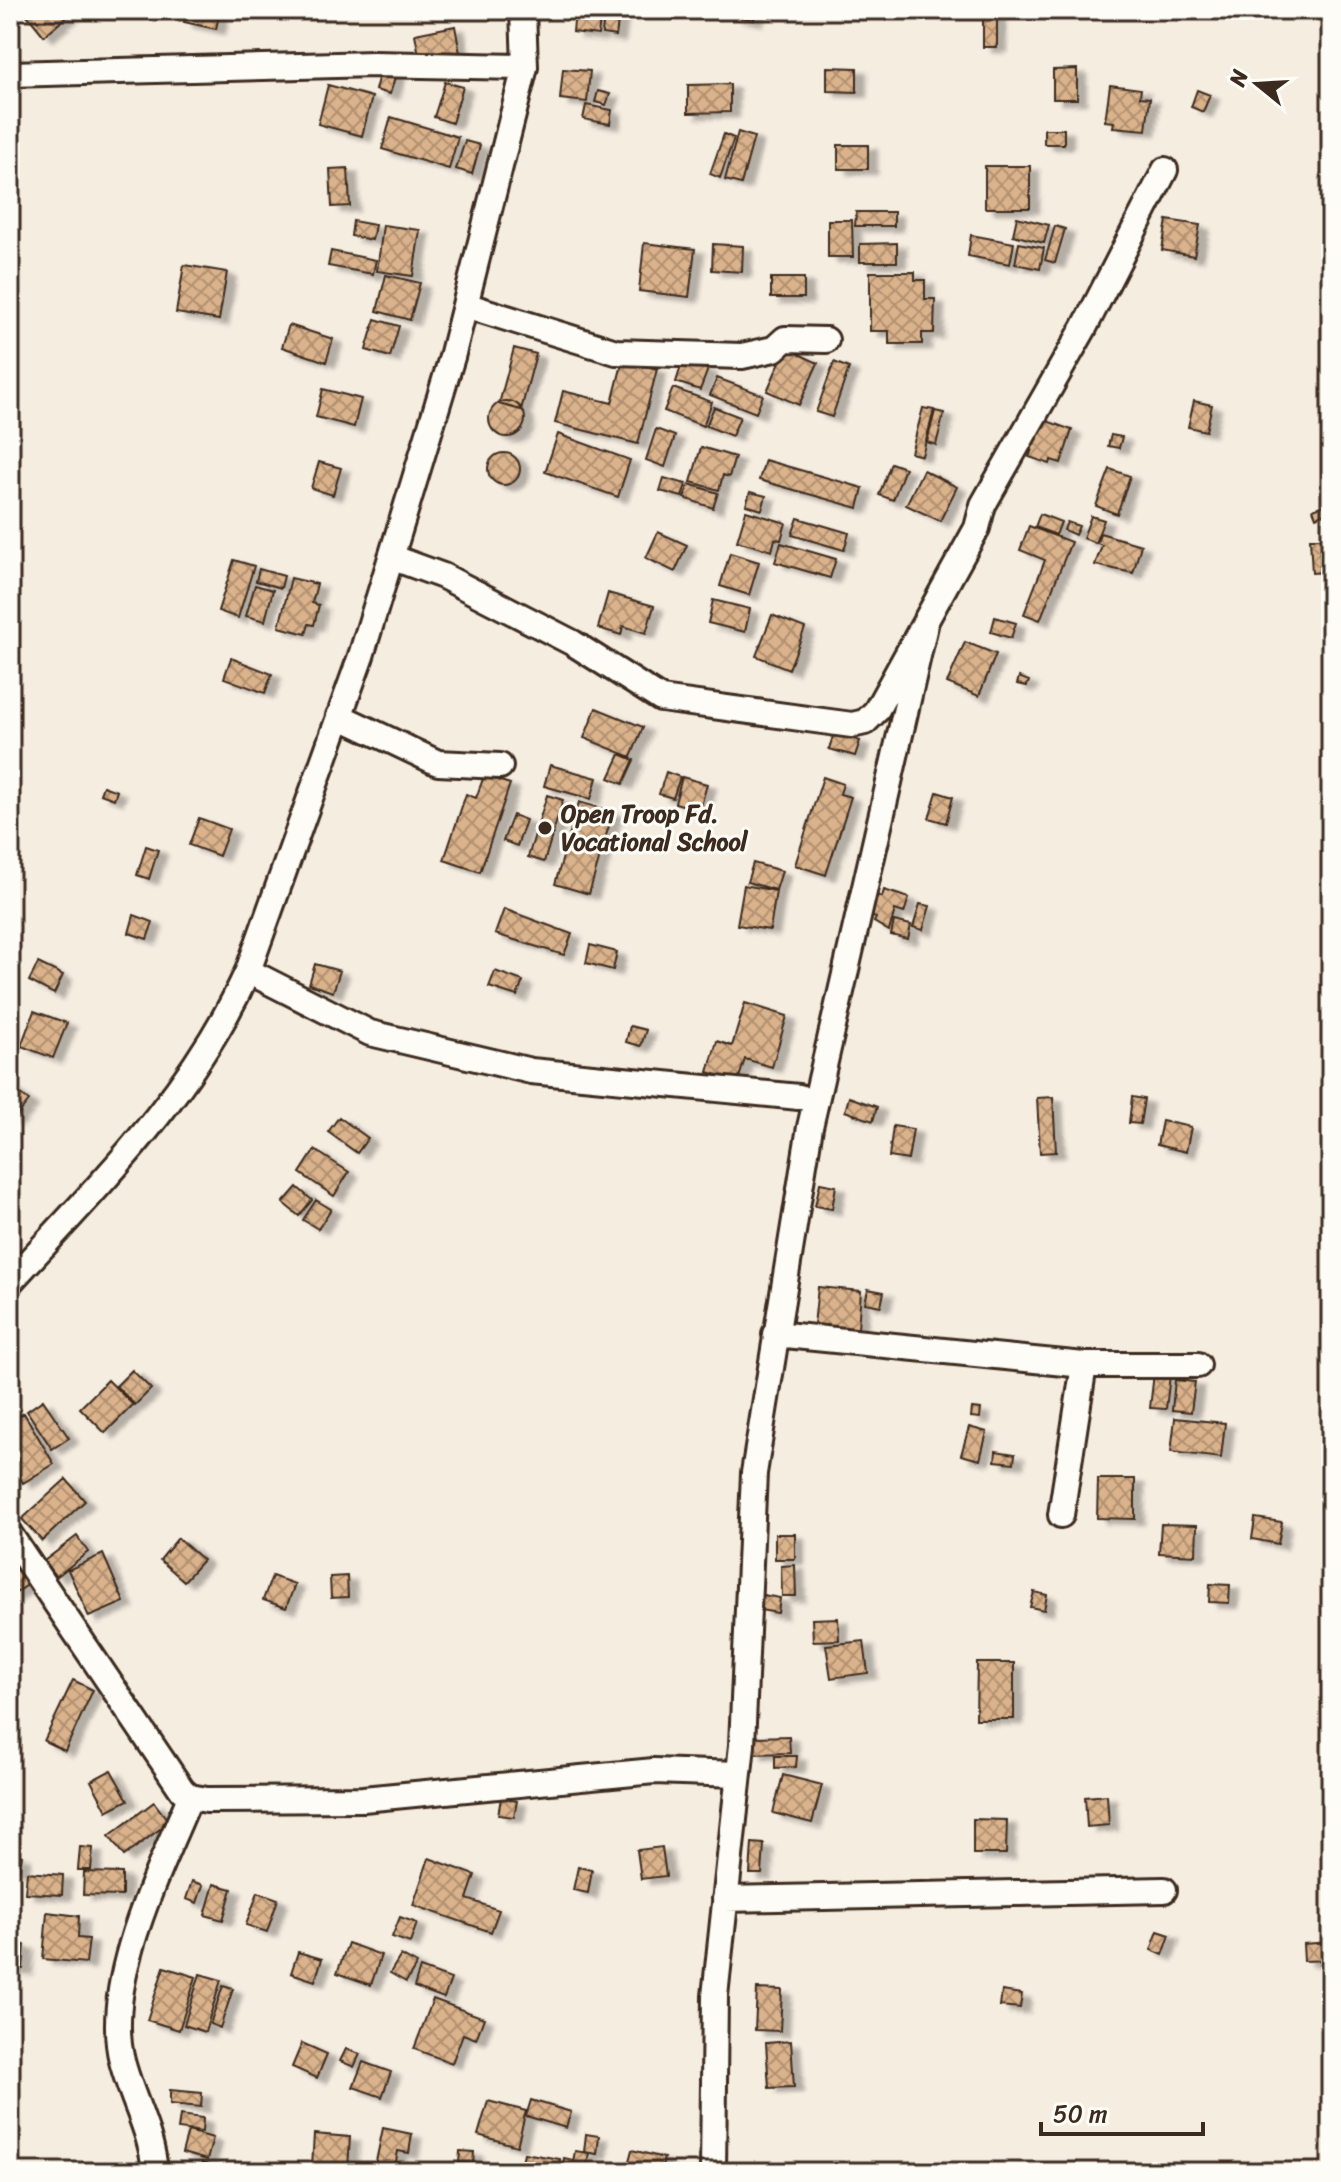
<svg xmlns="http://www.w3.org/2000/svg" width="1341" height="2182" viewBox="0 0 1341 2182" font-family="Sriracha,sans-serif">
	<defs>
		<pattern id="building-cross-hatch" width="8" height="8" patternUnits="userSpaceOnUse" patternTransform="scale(2)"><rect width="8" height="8" fill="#dab28b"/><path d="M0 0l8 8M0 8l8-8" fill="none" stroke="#b29171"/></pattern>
		<filter id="shadow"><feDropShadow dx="9" dy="5" stdDeviation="2" flood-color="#0004"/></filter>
	</defs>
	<rect width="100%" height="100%" fill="#f6ede1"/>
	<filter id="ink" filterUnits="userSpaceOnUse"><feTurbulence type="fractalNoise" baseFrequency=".0125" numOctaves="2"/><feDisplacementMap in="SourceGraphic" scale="16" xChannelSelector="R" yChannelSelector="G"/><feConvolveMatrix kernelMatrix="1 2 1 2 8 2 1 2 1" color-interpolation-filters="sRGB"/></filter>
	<g filter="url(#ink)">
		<path fill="url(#building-cross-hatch)" stroke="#3b2a1e" stroke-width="2" filter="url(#shadow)" d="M23,10H75L44,36Z
			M187,10H220L216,29L184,22Z
			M575,10L601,13L598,35L573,32Z
			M734,10H756L754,20L733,16Z
			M604,14L619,15L616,36L602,34Z
			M983,14H997V47H983Z
			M455,26L460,53L420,61L415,34Z
			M381,67L397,71L390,94L375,90Z
			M827,67L857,68V92L827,91Z
			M563,69L590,71L587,102L560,99Z
			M1077,69V99H1053V70Z
			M445,82L463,87L452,123L434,117Z
			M730,84V112L688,113V85Z
			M328,85L372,97L362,136L318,124Z
			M1110,85L1141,89L1140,97L1150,98L1146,130L1113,127L1114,122L1105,121Z
			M1197,90L1210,95L1203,112L1191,107Z
			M598,91L610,94L606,105L595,102Z
			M586,105L612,110L610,124L583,119Z
			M391,117L458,137L449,169L382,149Z
			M1044,129H1064V144H1044Z
			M738,132L754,137L741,184L725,180Z
			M724,134L734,138L720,178L710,174Z
			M465,141L480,145L472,174L456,169Z
			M838,145H868V169H838Z
			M985,166H1030V208H985Z
			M348,168L350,206L332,207L330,169Z
			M856,212H894V226H855Z
			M1017,217L1049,225L1044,243L1013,235Z
			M828,220H852L853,257H828Z
			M1167,220L1200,225L1194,256L1162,250Z
			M353,221L375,225L372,240L351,236Z
			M383,225L420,230L413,276L377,271Z
			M1055,226L1065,229L1055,263L1045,260Z
			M971,235L1014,243L1010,264L968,256Z
			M644,243L695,249L689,297L639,291Z
			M897,243V262H860V244Z
			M1019,243L1044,248L1040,269L1015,264Z
			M713,244L743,246L742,272L712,270Z
			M331,251L376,260L373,274L328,266Z
			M184,265L227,272L219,320L176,313Z
			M870,272H915V280H925V299H935L934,333H922V344H889V331H870Z
			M386,275L420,283L410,320L377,311Z
			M771,278H804V298H771Z
			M375,319L399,326L390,357L366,350Z
			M289,325L333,339L326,362L282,347Z
			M514,348L536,354L521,410L499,404Z
			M786,348L818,363L799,405L767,391Z
			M623,360L657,369L638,444L555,423L563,391L612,403Z
			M683,360L708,369L700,390L676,382Z
			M834,362L849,368L832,417L816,412Z
			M717,378L763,395L756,413L710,395Z
			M673,388L712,402L703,426L664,411Z
			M323,389L361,399L354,427L316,417Z
			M1194,401L1212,405L1206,431L1188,427Z
			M489 419a18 18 0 1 1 36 0a18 18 0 1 1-36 0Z
			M714,407L740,417L732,436L706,426Z
			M923,408L934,410L922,456L911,453Z
			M935,411L944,413L936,445L927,442Z
			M1036,417L1072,430L1061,463L1051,460L1050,464L1029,457L1032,449L1026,447Z
			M656,429L675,436L665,467L646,460Z
			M558,434L630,460L618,497L545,472Z
			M1111,435L1122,437L1119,448L1108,446Z
			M701,447L735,457L729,477L723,475L719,490L691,482Z
			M488 469a16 16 0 1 1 32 0a16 16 0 1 1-32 0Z
			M765,460L863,488L858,508L759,480Z
			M319,462L341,468L333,495L311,488Z
			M891,463L905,468L893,500L879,495Z
			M1110,469L1130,476L1117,514L1096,506Z
			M923,470L957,487L940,521L906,505Z
			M664,478L686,484L682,497L660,491Z
			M689,484L718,493L713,508L684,498Z
			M750,492L766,496L762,510L746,505Z
			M1326,504L1330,511L1316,517L1313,509Z
			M746,511L786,523L781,540L775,539L772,551L737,541Z
			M1040,514L1061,522L1056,535L1035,527Z
			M1091,516L1104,520L1095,543L1083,538Z
			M798,518L849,533L844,550L792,535Z
			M1067,522L1079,526L1075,535L1064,530Z
			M1029,526L1071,542L1040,620L1024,614L1045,560L1020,550Z
			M658,532L687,545L675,572L646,558Z
			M1100,533L1141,545L1133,573L1095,565L1102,545L1097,543Z
			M1310,538H1326L1328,572L1312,573Z
			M781,543L836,559L830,578L775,562Z
			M730,553L759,562L749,595L720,586Z
			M234,560L254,566L238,618L218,611Z
			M259,569L284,576L281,588L256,581Z
			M291,578L317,584L312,603L319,605L314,625L309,624L306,634L279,627Z
			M255,585L273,590L265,621L246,616Z
			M608,593L654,606L646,633L623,626L621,635L598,628Z
			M713,600L750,609L745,632L708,623Z
			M772,615L805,628L789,669L756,656Z
			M995,617L1016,623L1011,638L991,632Z
			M965,642L996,654L979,696L947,683Z
			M231,658L272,674L265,693L224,678Z
			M1019,677L1029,681L1027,686L1017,684Z
			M596,708L643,727L631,757L584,738Z
			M834,733L860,741L855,756L829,749Z
			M620,754L634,760L623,784L609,778Z
			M550,765L597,778L591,799L544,786Z
			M666,772L680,777L673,798L659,794Z
			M484,776L510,784L480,872L444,860L466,794L476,798Z
			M682,777L707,784L700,810L675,803Z
			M823,777L843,784L840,794L851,797L826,875L795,865Z
			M103,786L117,791L114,799L100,794Z
			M937,792L953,797L946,823L929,818Z
			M547,795L563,800L544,862L528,857Z
			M579,802L613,812L589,894L555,884Z
			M513,815L526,820L517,846L503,841Z
			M199,818L229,829L219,856L189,845Z
			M146,846L158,850L149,879L137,875Z
			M753,863L782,871L776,890L747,882Z
			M744,885L776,891L770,930L737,925Z
			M884,890L909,898L904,913L895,910L889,931L874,922L876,918L867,915L873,894L882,897Z
			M920,904L930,906L923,930L913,927Z
			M504,909L572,934L564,955L495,934Z
			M134,915L153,922L147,939L129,933Z
			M894,921L911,925L908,939L891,935Z
			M590,945L617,952L613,970L586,963Z
			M38,963L63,975L54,994L29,981Z
			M315,964L340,971L333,992L309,984Z
			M495,971L523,981L517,996L489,987Z
			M745,1003L787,1016L772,1067L745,1059L738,1081L708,1072L717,1041L732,1046Z
			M34,1011L67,1023L53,1058L21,1046Z
			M630,1026L646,1030L641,1046L626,1042Z
			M10,1086L29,1101L13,1121L10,1119Z
			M849,1097L877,1107L873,1121L845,1111Z
			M1053,1097L1056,1152L1040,1153L1037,1098Z
			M1132,1097L1144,1099L1140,1124L1129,1123Z
			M339,1117L368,1138L357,1153L328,1132Z
			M1162,1121L1191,1127L1186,1152L1157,1145Z
			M893,1126L913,1129L908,1160L889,1157Z
			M315,1150L349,1172L334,1196L300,1173Z
			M820,1183L836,1186L832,1209L815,1206Z
			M297,1187L312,1200L299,1216L283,1203Z
			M316,1200L331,1209L318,1229L303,1220Z
			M818,1287L861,1291L858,1329L814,1325Z
			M868,1289L884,1292L881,1306L865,1303Z
			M132,1370L151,1389L135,1405L116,1386Z
			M1154,1373L1170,1375L1166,1409L1150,1408Z
			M108,1380L133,1405L105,1433L80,1408Z
			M1175,1380L1195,1382L1191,1412L1172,1410Z
			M43,1400L69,1438L52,1449L27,1411Z
			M972,1408L981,1409L980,1418L971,1417Z
			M24,1413L54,1464L23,1483L10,1461V1422Z
			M1175,1418L1225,1423L1221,1458L1171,1452Z
			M969,1427L987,1432L980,1460L961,1455Z
			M996,1451L1015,1454L1014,1463L995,1461Z
			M66,1479L85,1501L42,1541L22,1519Z
			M1098,1479H1135V1519L1097,1518Z
			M1255,1518L1282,1522L1278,1544L1252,1539Z
			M1161,1524L1197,1525L1196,1555L1159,1553Z
			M775,1534H795V1559H775Z
			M77,1536L88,1552L56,1577L44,1561Z
			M178,1538L203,1560L184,1581L160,1560Z
			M10,1549L33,1581L10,1597Z
			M103,1554L124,1602L89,1617L68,1570Z
			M795,1565L796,1596H782L781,1566Z
			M272,1576L295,1584L286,1608L263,1600Z
			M347,1576L348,1597L331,1598L330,1577Z
			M1210,1584L1230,1585L1229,1603L1209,1602Z
			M1034,1592L1047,1595L1044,1610L1030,1607Z
			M763,1595L780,1598L778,1613L760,1610Z
			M838,1618L839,1640L813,1641L812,1619Z
			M864,1641L868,1673L831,1678L826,1645Z
			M977,1663H1014V1719H976Z
			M73,1680L93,1690L65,1751L44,1741Z
			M789,1736L790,1753L754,1754L753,1737Z
			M775,1756H797L796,1767L775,1768Z
			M111,1770L128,1800L107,1811L91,1781Z
			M783,1775L822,1785L812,1823L773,1813Z
			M1107,1795L1109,1825L1087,1827L1085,1797Z
			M501,1798L517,1801L514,1817L498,1815Z
			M154,1802L169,1822L124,1856L109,1836Z
			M973,1819L1007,1820L1006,1854H973Z
			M752,1843L764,1844L762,1874H750Z
			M80,1847L93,1848L91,1870H78Z
			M662,1847L666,1876L641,1879L637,1850Z
			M10,1853L22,1856L19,1870L10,1868Z
			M429,1858L475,1875L467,1899L499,1910L491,1932L413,1905Z
			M578,1867L592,1870L588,1893L573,1890Z
			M27,1872L63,1875L62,1895L25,1893Z
			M84,1872L122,1873V1896L83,1895Z
			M192,1881L203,1885L197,1903L186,1899Z
			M214,1884L232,1889L223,1920L205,1915Z
			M258,1892L278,1899L267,1932L246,1925Z
			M47,1912L79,1916L78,1938L89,1939L86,1963L43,1959Z
			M400,1917L417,1923L410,1943L392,1937Z
			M1158,1931L1170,1935L1163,1955L1151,1950Z
			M1330,1942L1331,1960L1304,1961L1303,1944Z
			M10,1943L25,1945L23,1969L10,1968Z
			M348,1943L381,1955L371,1985L337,1973Z
			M298,1952L322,1959L315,1981L291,1973Z
			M401,1955L417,1964L406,1982L390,1973Z
			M164,1967L196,1977L179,2030L147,2020Z
			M420,1968L451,1979L444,1998L414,1987Z
			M200,1974L221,1980L205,2032L184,2025Z
			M223,1986L233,1989L220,2028L210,2024Z
			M757,1989L782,1990L780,2031L755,2030Z
			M1002,1991L1022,1994L1020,2008L1000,2006Z
			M433,1999L484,2018L476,2039L463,2034L452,2063L414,2049Z
			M791,2041L794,2087L769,2088L766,2043Z
			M302,2043L327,2054L317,2078L292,2067Z
			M346,2049L360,2054L354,2067L340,2061Z
			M363,2062L391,2072L382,2097L353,2087Z
			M170,2090L202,2093L201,2107L170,2104Z
			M531,2100L571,2112L566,2128L526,2116Z
			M488,2101L526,2111L517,2146L478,2135Z
			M180,2115L203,2118L202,2132L178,2129Z
			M383,2128L412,2134L409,2153L398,2151L394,2172L374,2171Z
			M188,2131L213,2138L207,2160L182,2153Z
			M314,2134L350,2137L348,2169L312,2166Z
			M586,2134L599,2136L597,2154L584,2152Z
			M632,2150L664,2158L661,2172H626Z
			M460,2151L474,2152L473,2164L459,2163Z
			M575,2151L589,2153L586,2171L590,2172H571Z
			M524,2153L560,2159L558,2172L521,2166Z
			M564,2158L573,2160L572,2168L563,2166Z
			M202,2163L230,2172H199Z
			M472,2165L499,2172H470Z
			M313,2167L339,2172H312Z
			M412,2169L456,2170V2172H412Z"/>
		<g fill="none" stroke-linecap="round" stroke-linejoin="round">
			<defs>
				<path id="minor" d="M10,74L373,64L525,67
					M465,305L616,352L742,356L774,349L785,339L826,340
					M391,557L443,576L573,643L661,699L852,725L865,722L876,711L977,528L983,505L1084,328L1165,170
					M339,716L438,763L500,766
					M248,971L370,1033L531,1071L799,1097
					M10,1282C99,1185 193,1093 248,971L361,656L452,357L525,67L523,10
					M775,1334L1084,1365L1061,1515
					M1084,1365H1198
					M10,1535L182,1790L190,1797L207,1800L363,1799L654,1771L737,1774
					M725,1899L1164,1890
					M155,2172C152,2132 132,2100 122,2061C102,1982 160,1869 190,1797
					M713,2172L715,1996L742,1745L754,1473L810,1127L926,621"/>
			</defs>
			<use href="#minor" stroke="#3b2a1e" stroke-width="30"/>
			<use href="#minor" stroke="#fdfcf7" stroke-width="24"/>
		</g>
	</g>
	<circle fill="#3b2a1e" stroke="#fdfcf7" stroke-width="3" cx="545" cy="828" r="8"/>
	<g text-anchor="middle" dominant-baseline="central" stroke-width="6" stroke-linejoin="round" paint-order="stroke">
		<g font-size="24" font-weight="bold" fill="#3b2a1e" stroke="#fdfcf7" text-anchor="start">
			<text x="561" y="814">Open Troop Fd.<tspan x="561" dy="28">Vocational School</tspan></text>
		</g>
	</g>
	<rect width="1341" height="2182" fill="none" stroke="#fdfcf7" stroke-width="40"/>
	<rect x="20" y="20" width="1301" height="2142" fill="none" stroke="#3b2a1e" stroke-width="3" filter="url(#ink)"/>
	<g transform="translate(1257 84) rotate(288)" stroke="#fdfcf7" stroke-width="6" paint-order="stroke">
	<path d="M0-6L14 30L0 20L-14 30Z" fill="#3b2a1e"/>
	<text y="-12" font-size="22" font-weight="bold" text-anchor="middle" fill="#3b2a1e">N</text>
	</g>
	<path d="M1041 2122v12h162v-12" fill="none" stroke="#3b2a1e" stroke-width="4"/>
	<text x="1053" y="2122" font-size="24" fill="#3b2a1e" stroke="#fdfcf7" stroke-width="6" paint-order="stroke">50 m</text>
</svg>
